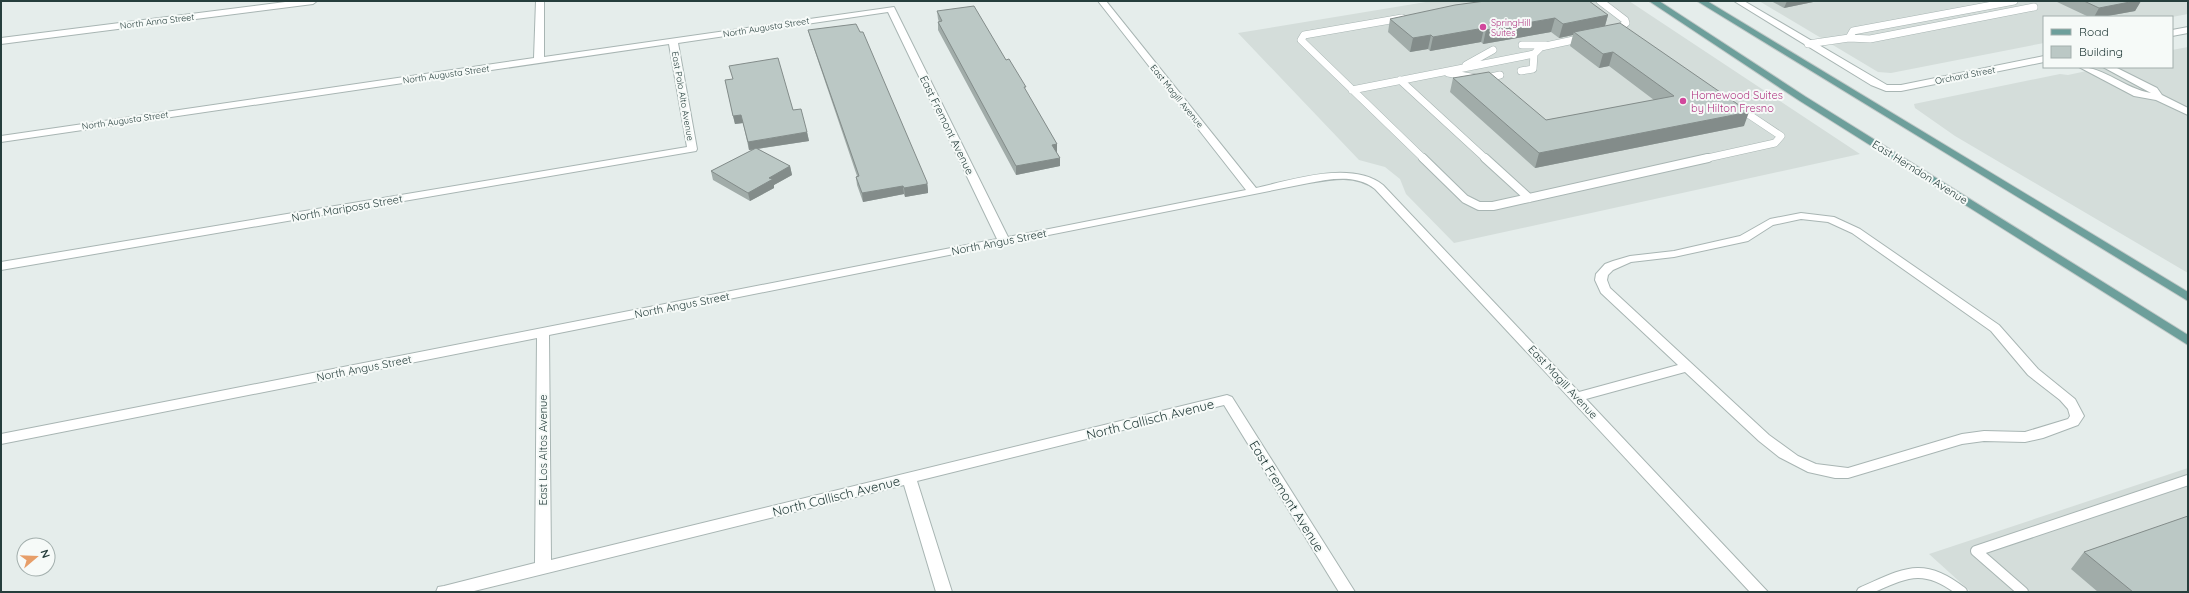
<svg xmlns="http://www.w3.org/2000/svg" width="2189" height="593" viewBox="0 0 2189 593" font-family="Quicksand,sans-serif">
	<rect width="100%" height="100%" fill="#e5edeb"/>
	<path fill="#d4ddda" d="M1432,1H1629L1860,154L1454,243L1406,194L1400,179L1385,167L1359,160L1238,33Z
		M1759,1H2184L2188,3V14L2172,17H2044V43L1891,73L1878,72Z
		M2188,47V273L1955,136L1915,108L1914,104L2060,74L2068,75L2105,67H2172V50Z
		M2188,468V592H1971L1929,554Z"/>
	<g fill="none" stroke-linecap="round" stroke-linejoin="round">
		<defs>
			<path id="service-far2" d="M1600,1L1625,20L1626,23L1615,31
				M2014,1L1853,31L1849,38L1870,39L2034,7
				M1402,18L1304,35L1301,40L1424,159
				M1808,44L1849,38
				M1522,45H1546
				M1466,65L1493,50
				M1521,71L1533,69L1534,54
				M1448,73L1482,79L1500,75
				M1400,80L1486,159
				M1352,90L1534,54L1541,47L1583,38
				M1703,159L1775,143L1781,136L1739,108"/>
			<path id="service-far1" d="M1423,158L1465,199L1479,206H1493L1708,158
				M1485,158L1529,198"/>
			<path id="service" d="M1862,592C1904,574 1922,560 1962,592
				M2023,592L1976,551L2188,480"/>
			<path id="minor" d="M293,1H317L313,4L1,44V38Z
				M536,1H544V57L894,7L1008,237L1246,190L1098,1H1106L1256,188C1292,180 1351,160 1383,185L1579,392L1678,365L1601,293L1595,280L1596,274L1605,264L1613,261L1630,256L1674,251L1740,236L1770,219L1801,213L1834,217L1860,229L1999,325L2038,369L2075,399L2084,416L2078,425L2043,438L2025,442L1984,441L1962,444L1848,478H1835L1808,472L1779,457L1759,441L1685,372L1586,399L1768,592H1750L1375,189C1356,174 1331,179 1309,183L549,335L551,560L1227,395L1232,397L1355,592H1339L1224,405L917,481L952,592H936L904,485L470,592H436L438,587L444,586L535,563L537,338L1,444V434L997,239L888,12L678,43L697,149L696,151L1,270V262L687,147L669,44L1,142V136L534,58ZM1801,219L1828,222L1852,233L1991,331L2028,375L2060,400L2068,409L2070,416L2068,419L2025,432L1984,431L1962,434L1848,468L1816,464L1798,456L1769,435L1610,288L1607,280L1608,275L1613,270L1631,262L1674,257L1748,241L1773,225Z
				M1734,1H1744L1887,85H1901L2044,56V62L1901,91H1886L1871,85Z
				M2188,27V33L2172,36V30Z
				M2079,67C2105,67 2125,89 2151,93L2103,67H2115L2157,88L2162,95L2188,108V115L2156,100L2134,96Z"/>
			<path id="primary" d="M1649,1H1659L1806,97L2188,335V345L1800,101Z
				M1697,1H1707L2188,292V301Z"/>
		</defs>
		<use href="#service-far2" stroke="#a8b5b3" stroke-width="8"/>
		<use href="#service-far1" stroke="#a8b5b3" stroke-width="10"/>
		<use href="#service" stroke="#a8b5b3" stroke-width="12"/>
		<use href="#minor" stroke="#a8b5b3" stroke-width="2"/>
		<use href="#primary" stroke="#c2c9c8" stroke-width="2"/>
		<use href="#service-far2" stroke="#fff" stroke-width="7"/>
		<use href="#service-far1" stroke="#fff" stroke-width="8"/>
		<use href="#service" stroke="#fff" stroke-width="10"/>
		<use href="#minor" fill="#fff" fill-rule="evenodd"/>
		<use href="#primary" fill="#6d9f9b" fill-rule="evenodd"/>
	</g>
	<path fill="#a1aca9" d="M1771,1H1818L1784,8Z
		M2055,1H2141L2135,11L2102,17H2089Z
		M937,11L1006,60L1026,92L1057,144V153L1060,166L1016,175L938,30V22H939L938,19Z
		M1608,15L1605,26L1744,126L1535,168L1450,92L1453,78L1546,120L1654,100L1609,66L1599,68L1570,46L1573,35L1559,38L1551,32L1483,44L1481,42L1430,51L1428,49L1410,52L1388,32L1390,19Z
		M808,30L927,182L928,190V193L905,197L904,194L863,202L857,185L856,177L857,176L810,37Z
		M725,80L793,110L807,132L809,141L758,149L790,166L792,175L774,185V188L750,201L713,180L711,171L753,150H749L743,123L735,124Z
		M2084,552L2188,592H2098L2071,569Z"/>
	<path fill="#838c8a" d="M1787,1H1818L1784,8Z
		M2135,1H2141L2135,11L2102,17H2094L2099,8Z
		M1608,15L1604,29L1574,32L1573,35L1559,38L1563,24Z
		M1555,18L1551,32L1483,44L1486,30Z
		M1484,28L1481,42L1430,51L1433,37Z
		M1431,35L1428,49L1410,52L1413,38Z
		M1613,52L1609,66L1599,68L1603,54Z
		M1749,112L1744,126L1535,168L1539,153Z
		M741,115L743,123L735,124L733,116Z
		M807,132L809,141L749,150L748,142Z
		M1057,144V153H1053L1052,145Z
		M1060,158V166L1016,175V166Z
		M790,166L792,175L774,185V188L750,201L748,193L769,178Z
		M927,182L928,190V193L905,197L904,188Z
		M903,186L904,194L863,202L862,193Z"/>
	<path fill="#bbc8c5" stroke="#838c8a" d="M1485,1H1589L1608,15L1563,24L1555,18L1486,30L1484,28L1433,37L1431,35L1413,38L1390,19L1455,5Z
		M2084,1H2135L2099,8Z
		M974,6L1006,60L1009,59L1026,87H1024L1057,144L1052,145L1060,158L1016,166L938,22L942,21L937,11Z
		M1620,23L1749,112L1539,153L1453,78L1489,72L1546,120L1674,96L1613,52L1603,54L1574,32Z
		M856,24L860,32H863L927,182V184L904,188L903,186L862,193L856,177L859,176L808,30Z
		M778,58L793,110L801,109L807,132L748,142L741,115L733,116L725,80L733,79L729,66Z
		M756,148L790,166L769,178L773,179L748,193L711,171Z
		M2188,516V592H2133L2084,552Z"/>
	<g fill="#d1479c" stroke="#f6faf8" stroke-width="1.5">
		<circle cx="1483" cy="27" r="4"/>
		<circle cx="1683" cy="101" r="4"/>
	</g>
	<g text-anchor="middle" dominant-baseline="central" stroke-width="4" stroke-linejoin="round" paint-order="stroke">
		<g font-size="9" fill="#263e3c" stroke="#f6faf8">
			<text transform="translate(157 21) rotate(-7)">North Anna Street</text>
			<text transform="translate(766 27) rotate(-9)">North Augusta Street</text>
			<text transform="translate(446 74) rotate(-8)">North Augusta Street</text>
			<text transform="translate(1965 75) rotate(-11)">Orchard Street</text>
			<text transform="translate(683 96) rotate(80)">East Palo Alto Avenue</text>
			<text transform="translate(1177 96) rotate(51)">East Magill Avenue</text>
			<text transform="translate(125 120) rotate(-8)">North Augusta Street</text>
		</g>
		<g font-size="9" fill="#b23c85" stroke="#f6faf8" text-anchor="start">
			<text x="1491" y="22">SpringHill<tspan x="1491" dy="10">Suites</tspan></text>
		</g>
		<g font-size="11" fill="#b23c85" stroke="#f6faf8" text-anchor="start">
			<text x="1691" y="95">Homewood Suites<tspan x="1691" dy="13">by Hilton Fresno</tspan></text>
		</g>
		<g font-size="11" fill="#263e3c" stroke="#f6faf8">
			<text transform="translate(947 125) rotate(64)">East Fremont Avenue</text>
			<text transform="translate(1920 172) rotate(32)">East Herndon Avenue</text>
			<text transform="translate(347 208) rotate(-10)">North Mariposa Street</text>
			<text transform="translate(999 242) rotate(-11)">North Angus Street</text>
			<text transform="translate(682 305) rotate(-11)">North Angus Street</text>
			<text transform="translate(364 368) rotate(-11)">North Angus Street</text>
			<text transform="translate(1563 382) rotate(47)">East Magill Avenue</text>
			<text transform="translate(543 450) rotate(-90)">East Los Altos Avenue</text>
		</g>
		<g font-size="13" fill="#263e3c" stroke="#f6faf8">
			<text transform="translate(1150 419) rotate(-14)">North Callisch Avenue</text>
			<text transform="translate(836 496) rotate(-14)">North Callisch Avenue</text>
			<text transform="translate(1287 496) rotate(58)">East Fremont Avenue</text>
		</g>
	</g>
	<rect width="2189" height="593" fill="none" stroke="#263e3c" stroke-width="4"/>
	<rect x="2043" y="16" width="130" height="52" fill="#f6faf8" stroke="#a3afad"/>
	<rect x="2051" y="29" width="20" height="6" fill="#6d9f9b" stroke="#a3afad"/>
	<text x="2079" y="36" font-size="12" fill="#263e3c">Road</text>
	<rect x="2051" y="46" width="20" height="12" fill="#bbc8c5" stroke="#a3afad"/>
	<text x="2079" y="56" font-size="12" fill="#263e3c">Building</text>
	<g transform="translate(36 557) rotate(71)"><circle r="19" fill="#f6faf8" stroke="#a3afad"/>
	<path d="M0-3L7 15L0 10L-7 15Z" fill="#e79e69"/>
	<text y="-6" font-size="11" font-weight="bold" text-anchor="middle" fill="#263e3c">N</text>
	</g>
</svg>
